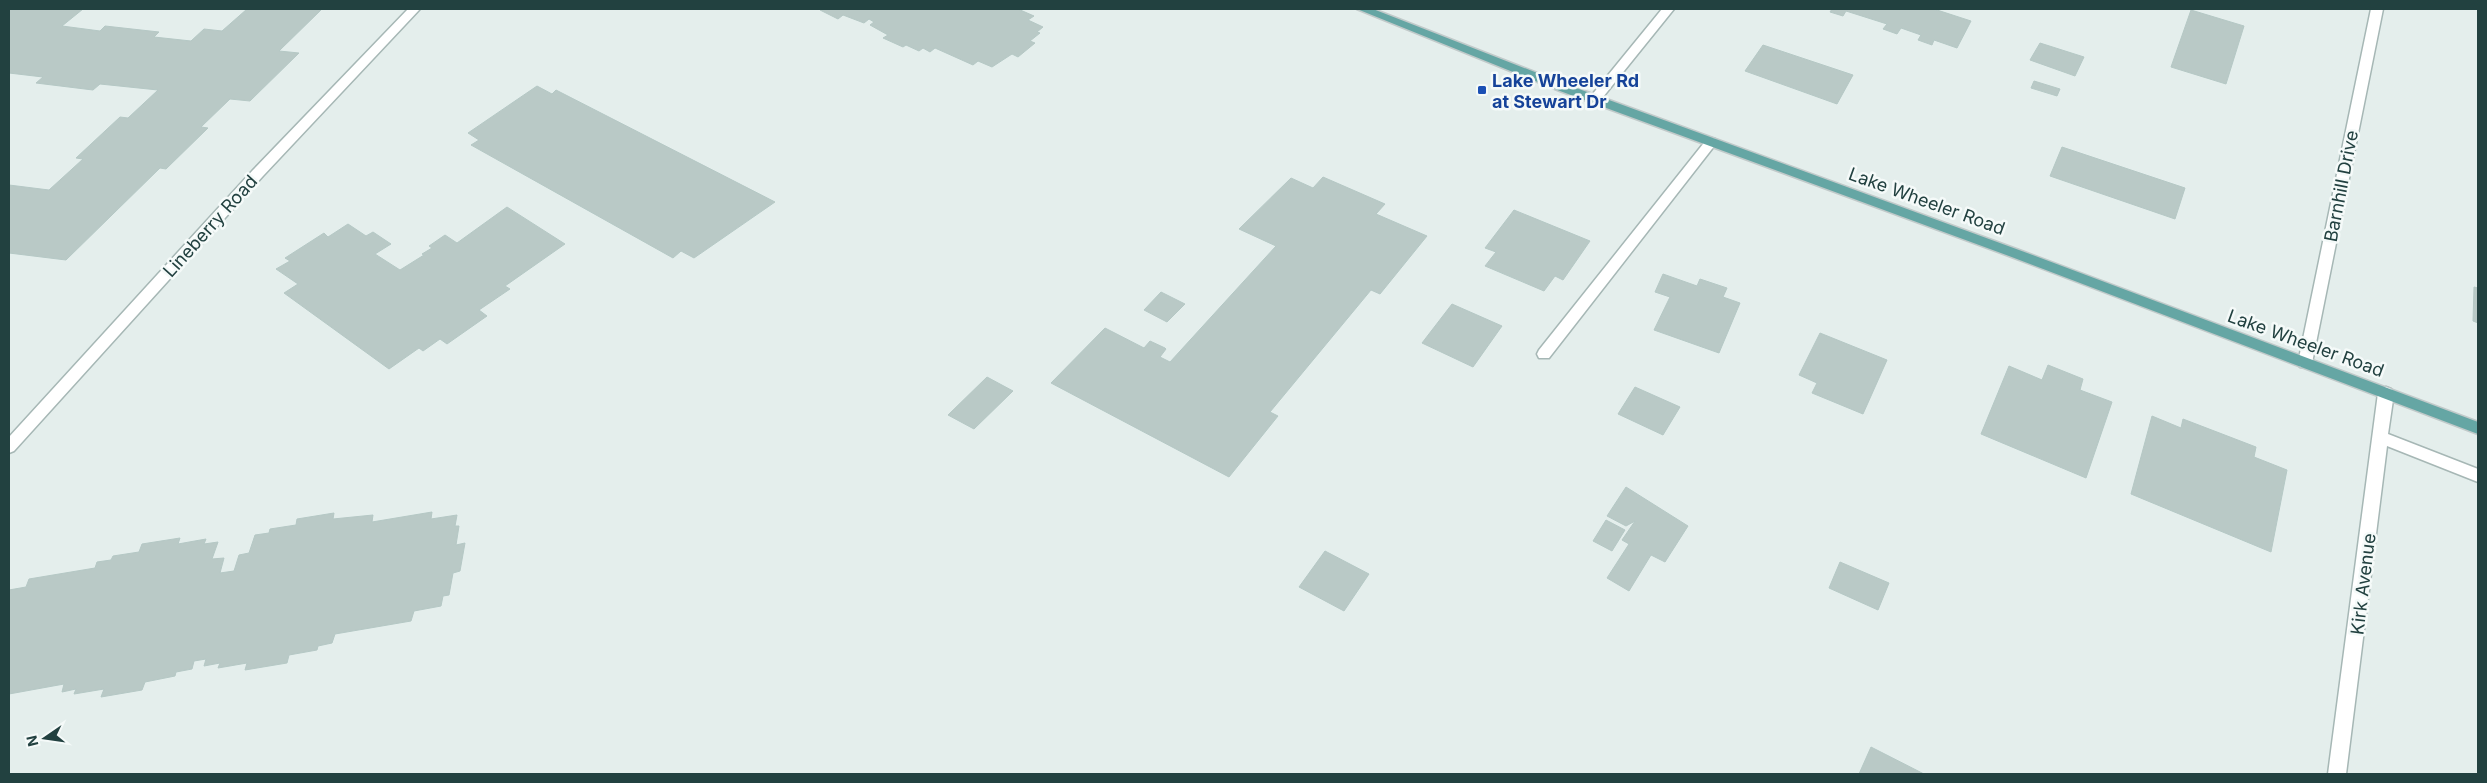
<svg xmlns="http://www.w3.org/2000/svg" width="2487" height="783" viewBox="0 0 2487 783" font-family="Inter,sans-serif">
	<rect width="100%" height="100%" fill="#e4eeec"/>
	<path fill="#b9c9c6" stroke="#b5c8c5" d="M9,9H83L62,26L100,31L105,26L159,32L154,37L191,41L204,29L222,31L247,9H322L279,51L299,53L250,101L230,99L201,127L208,128L166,169L160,168L66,260L9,253V185L49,190L83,159L76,158L120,117L128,118L158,90L100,84L93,90L36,83L43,77L9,73Z
		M821,9H1018L1034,16L1028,20L1043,27L1037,32L1040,33L1030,41L1035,43L1018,57L1012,54L992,67L978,61L973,65L935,48L930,52L923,48L919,51L906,45L903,47L883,38L888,35L870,25L874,22L869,19L864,23L843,15L838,19L820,10Z
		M1832,9H1934L1971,21L1957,48L1934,40L1932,45L1918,40L1921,35L1901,28L1897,34L1883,29L1887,24L1846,11L1843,16L1830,12Z
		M2191,10L2244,26L2226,84L2171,67Z
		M2040,43L2084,57L2075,76L2030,60Z
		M1763,45L1853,75L1837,104L1745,71Z
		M2034,81L2060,89L2057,96L2031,88Z
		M537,86L552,94L556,90L775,202L694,258L681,251L673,258L471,145L479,140L468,133Z
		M2062,147L2185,188L2175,219L2050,176Z
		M1323,177L1385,204L1376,214L1427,236L1380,294L1371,290L1270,412L1278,416L1229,477L1051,383L1105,328L1144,348L1150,341L1165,348L1166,349L1160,357L1170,362L1276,246L1239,229L1291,178L1313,188Z
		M507,207L565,244L505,286L510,289L479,310L487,316L447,344L440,339L423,351L419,348L389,369L284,293L298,284L276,269L290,261L285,258L324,233L328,237L348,224L366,236L373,232L391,244L375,254L400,270L424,255L422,254L432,248L429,246L445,235L457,243Z
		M1514,210L1590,241L1563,280L1555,276L1544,291L1485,266L1496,252L1485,248Z
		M1663,274L1697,286L1700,279L1727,288L1723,297L1740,303L1719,353L1654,330L1670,297L1655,292Z
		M2474,287L2478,288V323L2473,321Z
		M1161,292L1185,304L1167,322L1144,310Z
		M1452,304L1502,326L1473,367L1422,343Z
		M1820,333L1887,360L1863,414L1812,393L1817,383L1799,375Z
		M2048,365L2083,379L2080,390L2112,402L2086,478L1981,434L2009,366L2042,380Z
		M987,377L1013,391L974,429L948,415Z
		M1635,387L1680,407L1663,435L1618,414Z
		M2152,416L2181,428L2183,419L2256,447L2254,457L2287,470L2271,552L2131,494Z
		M1626,487L1688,526L1665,562L1651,555L1629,591L1607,578L1629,544L1622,540L1635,521L1626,526L1607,516Z
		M432,512L431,519L457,515L455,526H459L456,545L465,543L460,571L453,573L449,595L443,596L441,606L414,611L411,621L335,634L332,643L318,646L317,650L289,655L287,663L245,670L247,663L218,668L220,663L204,666L206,659L194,661L192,669L176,672L175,676L145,682L142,690L101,697L104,689L74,694L76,689L62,692L64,684L9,694V590L26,587L29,579L95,568L97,562L111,560L113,556L139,552L142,544L180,538L178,544L206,539L204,544L218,542L212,559L224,558L220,573L234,571L239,555L249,553L255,535L269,533L270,529L296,525L297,519L334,513L333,519L373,515L372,522Z
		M1606,520L1625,530L1612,551L1593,541Z
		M1325,551L1369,574L1344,611L1299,587Z
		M1840,562L1889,583L1878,610L1829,588Z
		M1871,747L1924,774H1859Z"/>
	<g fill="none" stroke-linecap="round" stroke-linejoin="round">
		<defs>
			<path id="minor" d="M408,9H420L263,176L14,451L9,453V437L253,170Z
				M1662,9H1674L1599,102H1591L1589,99L1591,96Z
				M2371,9H2383L2312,363L2310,367H2300L2298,363Z
				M1711,138L1715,139L1717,142L1715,145L1549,358H1539L1537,354L1539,350L1707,139Z
				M2386,387L2391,389L2394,393L2388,434L2478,469V482L2387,446L2346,774H2328L2378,393L2381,389Z"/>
			<path id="major" d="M1357,9H1373L1568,85L2019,250L2478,422V434L2009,256L1560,91Z"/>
		</defs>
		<use href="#minor" stroke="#a6b7b5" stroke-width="3"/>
		<use href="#major" stroke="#c1caca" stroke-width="3"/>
		<use href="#minor" fill="#fff" fill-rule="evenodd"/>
		<use href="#major" fill="#65a6a4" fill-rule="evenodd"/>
	</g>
	<rect fill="#1a4fb4" stroke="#f5faf9" stroke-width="2" x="1477" y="85" width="10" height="10" rx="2.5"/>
	<g text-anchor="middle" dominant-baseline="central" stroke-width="5" stroke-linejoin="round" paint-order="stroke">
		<g font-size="18" font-weight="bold" fill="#164399" stroke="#f5faf9" text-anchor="start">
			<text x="1492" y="80">Lake Wheeler Rd<tspan x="1492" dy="21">at Stewart Dr</tspan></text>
		</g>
		<g font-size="18" fill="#224140" stroke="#f5faf9">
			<text transform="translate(2341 186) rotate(-79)">Barnhill Drive</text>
			<text transform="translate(1927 201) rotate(20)">Lake Wheeler Road</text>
			<text transform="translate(210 226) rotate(-48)">Lineberry Road</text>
			<text transform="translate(2306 343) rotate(20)">Lake Wheeler Road</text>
			<text transform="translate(2363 584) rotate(-83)">Kirk Avenue</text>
		</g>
	</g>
	<rect width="2487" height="783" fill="none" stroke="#224140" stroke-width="20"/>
	<g transform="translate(45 738) rotate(257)" stroke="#f5faf9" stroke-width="4" paint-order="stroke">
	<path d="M0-4L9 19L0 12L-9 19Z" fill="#224140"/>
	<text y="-8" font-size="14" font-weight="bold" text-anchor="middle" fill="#224140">N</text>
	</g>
</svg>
